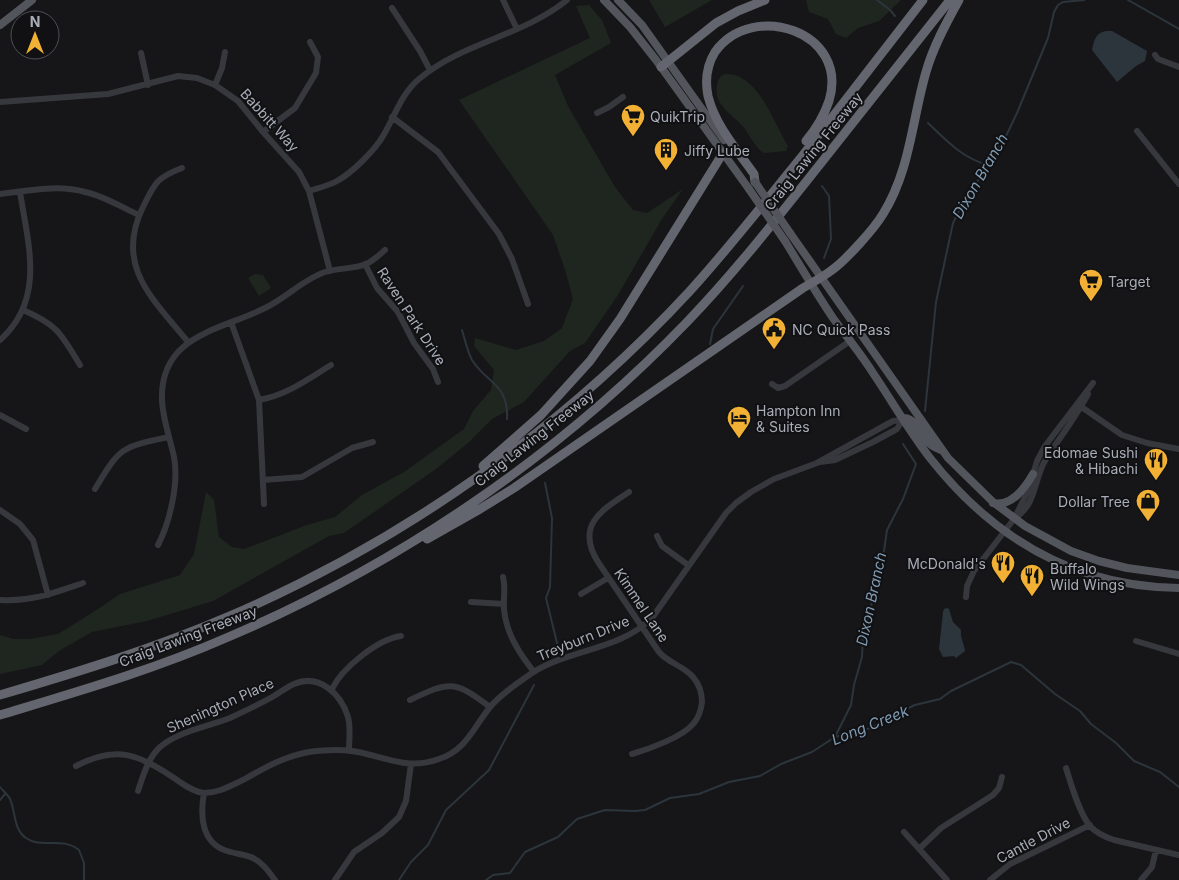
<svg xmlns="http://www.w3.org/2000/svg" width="1179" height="880" viewBox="0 0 1179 880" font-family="Inter,sans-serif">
	<rect width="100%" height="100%" fill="#161618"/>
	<path fill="#1e261f" d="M649,0H712L665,27Z
		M806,0H900V1L879,21L858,28L846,38L836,34L828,19L809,12Z
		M589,5L602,20L611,43L555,75L568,106L615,187L633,210L647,213L683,189L662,219L618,295L585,343L570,351L524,402L492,419L468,443L436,469L344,533L329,536L213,601L147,621L92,632L59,651L42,665L0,674V635L13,639H30L58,634L95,611L120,594L180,575L194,554L206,492L214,500L219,537L232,547L244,549L307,525L335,517L362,495L404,472L464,429L473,411L491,390L494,370L474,346L475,338L516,350L544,341L562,328L573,299L566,273L553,235L459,100L590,38L576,6Z
		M725,74C758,72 774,124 788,146L786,151L764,153L761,151C754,145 750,136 745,129C734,115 713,106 717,85C718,80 720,76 725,74Z
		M255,274L263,275L271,288L259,296L248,278Z"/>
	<path fill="#2c353c" d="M1106,31H1112L1147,51L1145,61L1136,66L1117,82L1092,50C1094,41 1095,33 1106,31Z
		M947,608L949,609L953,622L961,630C960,638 964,643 965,651L956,658L954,656L943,657L939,649L943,612L944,609Z"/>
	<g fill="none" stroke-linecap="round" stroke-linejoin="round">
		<path stroke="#2c353c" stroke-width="2" d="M877,0L890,10L895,16
			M1128,0L1179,29
			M928,123C947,141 962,158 988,165
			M822,186L829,196L831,239L824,258
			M462,330C465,340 467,350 472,360C486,383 509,384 507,419
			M710,344L713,329L743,286
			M925,411L936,302L953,223L960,209L1006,136L1017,113L1048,38L1054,12L1058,5L1063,2L1084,0
			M545,483L552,518L550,587L546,598L558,647
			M835,737L851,705L854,685L862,657L863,633L871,608L874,580L884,551L887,530L903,499L916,464L903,444
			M0,787C3,791 8,795 10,799C16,812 13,829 26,838C41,849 62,836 79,850L84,863V880
			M0,800L5,794
			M399,880L411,862L428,845L446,810L489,770L534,685
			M486,880L493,875L510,873L525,852L558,837L577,819L605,810L635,811L645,810L670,798L699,794L729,782L760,776L781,764L812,752L835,737L871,728L893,715L915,705L940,699L951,691L1011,662L1021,665L1055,694L1080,711L1091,724L1116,743L1134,761L1160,772L1179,787"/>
		<path stroke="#37383d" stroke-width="6" d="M503,0L517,29
			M392,8L420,51L430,70
			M141,53L148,85
			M1155,55L1158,59L1179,67
			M215,85L222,68L225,52
			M0,102L108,94L178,76L197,78L215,85L238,101L263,132L299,172L309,191L330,271
			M597,113L609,107L623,97
			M392,117L438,152L499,234L512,259L528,304
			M1137,131L1179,184
			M263,132L295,108L316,73L318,57L310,42
			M182,168C156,178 155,183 143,207C114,266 153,299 188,342
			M309,191C318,188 328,186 337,181C352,173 375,150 383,136C395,116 401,94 419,79C463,42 523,36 567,0
			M0,194C28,191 58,184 85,192C104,196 121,207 139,215
			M365,264L377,288L398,312L414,343L433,369L438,382
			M23,310C58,325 61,334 80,365
			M231,322L259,400L264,504
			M0,340C46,299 28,244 20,192
			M772,384L778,388L785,386L850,341
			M259,400C287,395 308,379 331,365
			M1080,406L1122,435L1147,443L1179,449
			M0,415L26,429
			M820,462L835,460L873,442L897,429L904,418
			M263,480L302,477L352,448L373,442
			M95,489C120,447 121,447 169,437
			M629,492C602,510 575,525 598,562L659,652C668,663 684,666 693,677C699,684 702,692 702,702C701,710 699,717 694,723C683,737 649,749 632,754
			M0,510L20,524L33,540L48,595
			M1014,519C1038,503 1033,480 1046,459C1060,437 1076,417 1088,394
			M657,536L662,546L688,565
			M158,545C170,522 179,482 174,457C170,438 163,420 162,401C159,334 223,330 267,307C287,297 304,279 325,272C338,268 354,269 366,264C373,261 379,255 385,250
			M503,577C506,588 503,598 504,609C506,633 519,653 534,672
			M581,594L608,578
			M966,597L967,586L974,571L1014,519L1028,491L1037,461L1045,446L1093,383
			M0,600C31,602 54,593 83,583
			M471,602L504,604
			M1136,641L1179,654
			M332,689C342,668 378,639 401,636
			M410,700C450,681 454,680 490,707
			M76,766C116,745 139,754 174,778C183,784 193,792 204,793C219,793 230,786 243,780C264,768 285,756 309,752C325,750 343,749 358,752C387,758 409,770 439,759C467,750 474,726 491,706C502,693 518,683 532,673C569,649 620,650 652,618L726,513L736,503L751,492L774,479L817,463L893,421L902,420
			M1066,768C1071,784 1079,813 1090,826C1096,833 1105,837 1114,840L1179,855
			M138,791C143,776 148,758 160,747C179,731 207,727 230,718C245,711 260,704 274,696C281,692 287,687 294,684C319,673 341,694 348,717C351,728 349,740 349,751
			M204,793C200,815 201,843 227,851C236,854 245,854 253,858C263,863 269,872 275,880
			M904,832L947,880
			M919,849L941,828L993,795L999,788L1002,777
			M335,880L354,852L382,833L399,817L406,801L411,764
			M990,880L1010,864L1090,825
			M1141,880L1152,867L1156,850"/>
		<path stroke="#53555c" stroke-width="8" d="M604,0L630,27L656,60L749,189
			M618,0L642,25L724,140
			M0,25L32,0
			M790,233L948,458L993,502L1025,526L1071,551L1099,561L1127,568L1179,575
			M785,241C801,267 816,293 833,318C846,336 861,354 873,373C892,401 909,431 930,458C993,538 1075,587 1179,588
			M904,418C917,419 919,433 927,441C930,445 936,448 941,450
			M993,503C1012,507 1025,488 1033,474"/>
		<path stroke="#63666e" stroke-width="9" d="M661,67L716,23L738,11L765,0
			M755,182L754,174C737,150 715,125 708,96C705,81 707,65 715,52C752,0 850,31 829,101C824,116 816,129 806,141
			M483,466L541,415L590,361L620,319L723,153
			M427,539L480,509L514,488L803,288C813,282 823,277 832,270C846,260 874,229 883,214C910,171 912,120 926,72C933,47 946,23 959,0
			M0,695C78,672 156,648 230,616C403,541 561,430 689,292C729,248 766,201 803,155C843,103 883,52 923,0
			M0,715C76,692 153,670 226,638C398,565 557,457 687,322C735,272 778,217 821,163C864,109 907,54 950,0"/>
		<path stroke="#53555c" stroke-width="8" d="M755,182L790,233
			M749,189L785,241"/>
	</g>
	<defs>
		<symbol id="supermarket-pin" viewBox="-11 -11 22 30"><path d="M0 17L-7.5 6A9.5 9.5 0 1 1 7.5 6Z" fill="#f2b134" stroke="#111113"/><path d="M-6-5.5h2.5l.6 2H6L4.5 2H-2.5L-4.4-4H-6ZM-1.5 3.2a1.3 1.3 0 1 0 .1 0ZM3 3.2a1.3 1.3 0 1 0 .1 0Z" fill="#111"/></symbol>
		<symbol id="building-pin" viewBox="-11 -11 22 30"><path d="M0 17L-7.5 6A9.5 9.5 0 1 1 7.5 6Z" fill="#f2b134" stroke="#111113"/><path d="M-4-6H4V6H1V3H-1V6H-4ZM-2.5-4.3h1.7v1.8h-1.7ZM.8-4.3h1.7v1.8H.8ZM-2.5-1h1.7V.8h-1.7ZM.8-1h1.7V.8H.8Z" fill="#111"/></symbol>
		<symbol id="civic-pin" viewBox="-11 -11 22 30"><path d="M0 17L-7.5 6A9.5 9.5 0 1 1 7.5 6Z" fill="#f2b134" stroke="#111113"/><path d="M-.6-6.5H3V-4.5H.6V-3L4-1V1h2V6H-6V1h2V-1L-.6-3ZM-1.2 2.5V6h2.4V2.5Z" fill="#111"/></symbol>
		<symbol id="hotel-pin" viewBox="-11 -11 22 30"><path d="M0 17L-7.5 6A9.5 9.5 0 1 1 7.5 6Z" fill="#f2b134" stroke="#111113"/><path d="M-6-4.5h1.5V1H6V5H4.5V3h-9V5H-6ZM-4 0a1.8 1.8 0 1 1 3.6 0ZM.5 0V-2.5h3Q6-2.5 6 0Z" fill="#111"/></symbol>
		<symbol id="restaurant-pin" viewBox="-11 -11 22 30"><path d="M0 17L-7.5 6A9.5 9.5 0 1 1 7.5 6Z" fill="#f2b134" stroke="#111113"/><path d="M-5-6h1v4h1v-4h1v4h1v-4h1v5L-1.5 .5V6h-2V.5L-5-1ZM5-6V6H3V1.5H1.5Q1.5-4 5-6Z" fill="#111"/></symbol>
		<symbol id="shop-pin" viewBox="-11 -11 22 30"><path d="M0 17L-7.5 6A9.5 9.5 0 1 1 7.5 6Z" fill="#f2b134" stroke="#111113"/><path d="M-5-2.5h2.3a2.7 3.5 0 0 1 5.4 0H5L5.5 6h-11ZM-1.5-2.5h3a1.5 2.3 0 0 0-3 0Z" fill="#111"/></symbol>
	</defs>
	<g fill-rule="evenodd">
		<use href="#supermarket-pin" x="619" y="102" width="28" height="38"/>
		<use href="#building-pin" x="652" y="136" width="28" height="38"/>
		<use href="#supermarket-pin" x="1077" y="267" width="28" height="38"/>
		<use href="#civic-pin" x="760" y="315" width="28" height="38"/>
		<use href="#hotel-pin" x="725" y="404" width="28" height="38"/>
		<use href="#restaurant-pin" x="1142" y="446" width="28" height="38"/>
		<use href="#shop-pin" x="1134" y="487" width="28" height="38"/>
		<use href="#restaurant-pin" x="989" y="549" width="28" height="38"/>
		<use href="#restaurant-pin" x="1018" y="562" width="28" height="38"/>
	</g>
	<g text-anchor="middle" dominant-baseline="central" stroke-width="4" stroke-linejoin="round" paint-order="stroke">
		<g font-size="14" fill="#a8adb8" stroke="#111113" text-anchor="start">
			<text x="650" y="116">QuikTrip</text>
			<text x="684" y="150">Jiffy Lube</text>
			<text x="1108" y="281">Target</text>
			<text x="792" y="329">NC Quick Pass</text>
			<text x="756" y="410">Hampton Inn<tspan x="756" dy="16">&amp; Suites</tspan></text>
			<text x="1138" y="452" text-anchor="end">Edomae Sushi<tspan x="1138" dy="16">&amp; Hibachi</tspan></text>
			<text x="1130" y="501" text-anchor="end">Dollar Tree</text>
			<text x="986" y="563" text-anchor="end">McDonald's</text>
			<text x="1050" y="568">Buffalo<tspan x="1050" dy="16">Wild Wings</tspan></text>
		</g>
		<g font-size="14" fill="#a8adb8" stroke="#111113">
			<text transform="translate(270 120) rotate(48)">Babbitt Way</text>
			<text transform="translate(813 151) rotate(-51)">Craig Lawing Freeway</text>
			<text transform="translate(412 316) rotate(57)">Raven Park Drive</text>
			<text transform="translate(534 438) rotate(-38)">Craig Lawing Freeway</text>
			<text transform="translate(642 605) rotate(56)">Kimmel Lane</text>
			<text transform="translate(188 636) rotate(-21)">Craig Lawing Freeway</text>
			<text transform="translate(583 638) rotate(-22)">Treyburn Drive</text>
			<text transform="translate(220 705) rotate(-24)">Shenington Place</text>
			<text transform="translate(1033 840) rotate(-28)">Cantle Drive</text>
		</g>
		<g font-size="15" font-style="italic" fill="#7f9bb3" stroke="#111113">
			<text transform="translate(980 176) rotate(-60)">Dixon Branch</text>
			<text transform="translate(871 599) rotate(-78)">Dixon Branch</text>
			<text transform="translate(870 725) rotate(-22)">Long Creek</text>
		</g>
	</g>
	<g transform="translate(35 35)"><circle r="24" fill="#111113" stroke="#4d4f55"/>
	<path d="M0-4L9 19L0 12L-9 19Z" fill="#f2b134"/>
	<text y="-8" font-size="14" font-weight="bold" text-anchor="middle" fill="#a8adb8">N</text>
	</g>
</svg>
